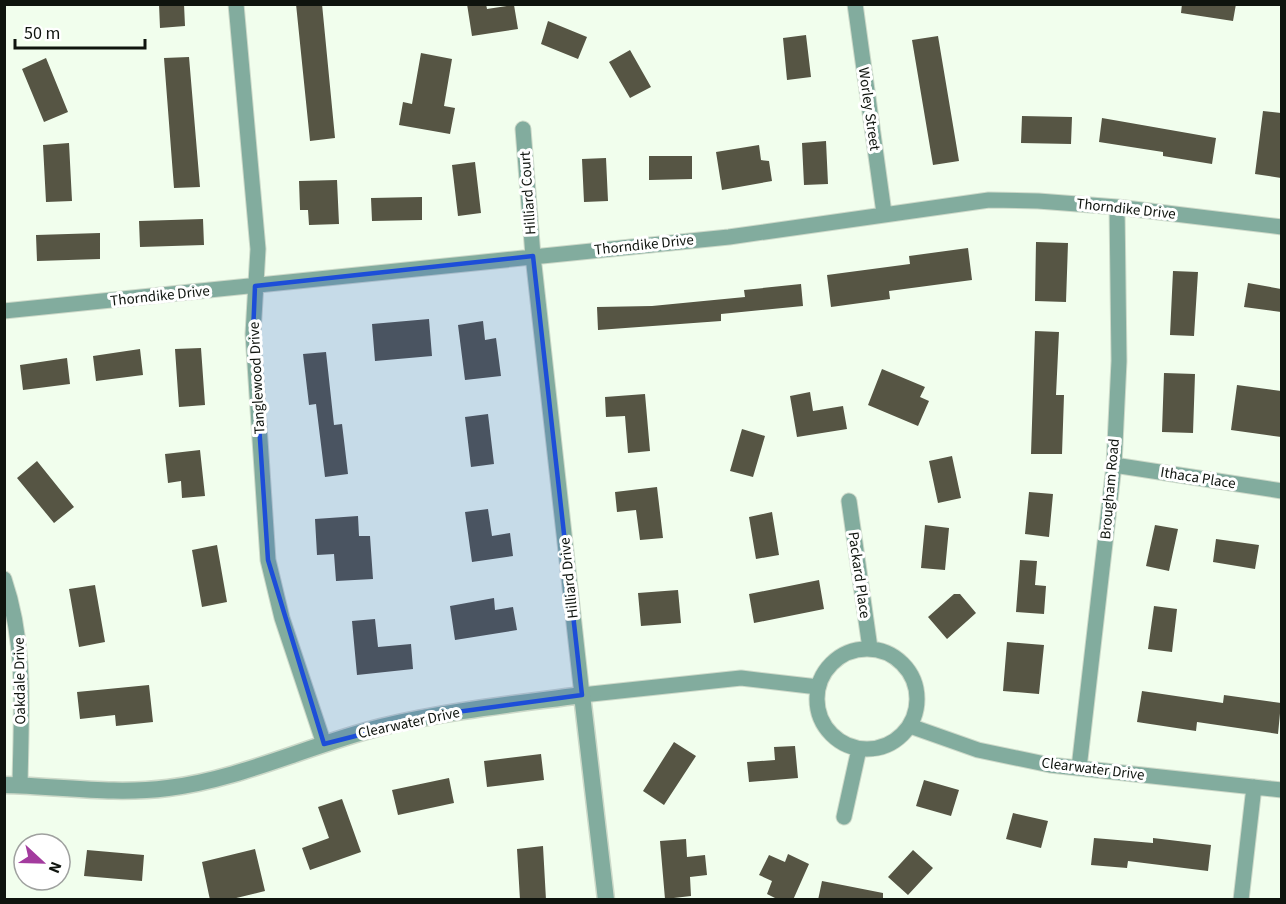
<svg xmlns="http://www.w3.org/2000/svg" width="1286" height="904" viewBox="0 0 1286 904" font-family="'Source Sans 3',sans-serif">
	<rect width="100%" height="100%" fill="#f1feed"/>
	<path fill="#565544" d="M159,4H184L185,26L160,28Z
		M296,4H322L335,138L310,141Z
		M467,4H486L487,9L514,5L518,29L472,36Z
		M1182,4H1236L1233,21L1181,13Z
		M548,21L587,37L578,59L541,44Z
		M806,35L811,77L787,80L783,38Z
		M938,36L959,161L933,165L912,40Z
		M630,50L651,87L630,98L609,62Z
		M421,53L452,59L444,106L455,108L450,134L399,125L403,102L412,104Z
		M189,57L200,187L174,188L164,58Z
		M46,58L68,112L44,122L22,69Z
		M1263,111L1281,113V178L1255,174Z
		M1022,116L1072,117L1071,144L1021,143Z
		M1102,118L1216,138L1212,164L1163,156V152L1099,142Z
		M826,141L828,184L804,185L802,143Z
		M69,143L72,201L46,202L43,145Z
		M759,145L761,160L769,161L772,181L722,190L716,152Z
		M649,156H692V179L649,180Z
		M606,158L608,201L584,202L582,159Z
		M475,162L481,213L458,216L452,165Z
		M337,180L339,224L309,225L308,210H300L299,181Z
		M422,197V220L372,221L371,198Z
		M203,219L204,245L140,247L139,221Z
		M100,233V259L37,261L36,235Z
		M1036,242L1068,243L1066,302L1035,301Z
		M968,248L972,280L889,291L890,299L831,307L827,275L910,264L909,256Z
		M1173,271L1198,272L1194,336L1170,335Z
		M1248,283L1281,289V312L1244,307Z
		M801,284L803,306L721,314V321L598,330L597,307L652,306L745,297L744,290Z
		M429,319L432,356L375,361L372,324Z
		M483,321L485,340L496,338L501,376L465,380L458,325Z
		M1035,331L1059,332L1056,395H1064L1062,454H1031Z
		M201,348L205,405L179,407L175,349Z
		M140,349L143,375L96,381L93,356Z
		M326,352L334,425L342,424L348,474L325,477L316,404L309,405L303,354Z
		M67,358L70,384L23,390L20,365Z
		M882,369L925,387L920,397L929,401L918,426L868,405Z
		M1164,373L1195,374L1193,433L1162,432Z
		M1237,385L1281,391V437L1231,430Z
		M810,392L813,411L843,406L847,429L797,437L790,396Z
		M645,394L650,451L628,453L625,416L606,417L605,397Z
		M488,414L494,464L471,467L465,417Z
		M742,429L765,436L753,477L730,471Z
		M200,450L205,496L182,498L181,481L168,483L165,454Z
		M952,456L961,498L938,503L929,461Z
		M37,461L74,507L54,523L17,478Z
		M657,487L663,538L640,540L636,510L617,512L615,492Z
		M1029,492L1053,494L1049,537L1025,534Z
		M488,509L492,536L510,533L513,556L472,562L465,512Z
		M772,512L779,555L756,559L749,517Z
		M358,516L359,536H370L373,579L336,581L334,554L317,555L315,519Z
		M925,525L949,528L945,570L921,568Z
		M1155,525L1178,529L1169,571L1146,566Z
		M1216,539L1259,545L1255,569L1213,562Z
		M217,545L227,602L202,607L192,550Z
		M1020,560L1037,561L1035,585L1046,586L1044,614L1016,612Z
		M819,580L824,609L754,623L749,594Z
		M95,585L105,642L79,647L69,589Z
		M678,590L681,623L641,626L638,593Z
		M954,594H960L976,613L947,639L928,617Z
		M494,598L495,610L513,607L517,630L455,640L450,606Z
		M1154,606L1177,609L1172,652L1148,649Z
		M375,619L378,647L411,644L413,669L357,675L352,621Z
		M1007,642L1044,645L1039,694L1003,691Z
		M149,685L153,722L116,726L115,715L80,719L77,692Z
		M1142,691L1223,703L1224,695L1281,703L1278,734L1197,722L1196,731L1137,722Z
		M674,742L696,756L664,805L643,791Z
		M795,746L798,778L749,782L747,762L775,760L774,747Z
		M541,754L544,780L487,787L484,761Z
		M449,778L454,803L398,815L392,790Z
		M924,780L959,790L951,816L916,806Z
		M342,799L361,852L310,870L302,848L329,838L318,807Z
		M1013,813L1048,821L1041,848L1006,839Z
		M1094,838L1153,843V838L1211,845L1208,871L1128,861L1127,868L1091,865Z
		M686,839L687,857L705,855L707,875L690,877L691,896L665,899L660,841Z
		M543,846L546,900H520L517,849Z
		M255,849L265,891L228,900H210L202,862Z
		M87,850L144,855L142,881L84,876Z
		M913,850L933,868L908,895L888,877Z
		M788,854L809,864L793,900H779L767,894L772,881L759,875L769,855L785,862Z
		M822,881L883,893V900H818Z"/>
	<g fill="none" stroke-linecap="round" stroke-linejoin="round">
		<defs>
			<path id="minor" d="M236,4L258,249L253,334L268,560L282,618L324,744
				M855,4L884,213
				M523,129L533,256L582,695L741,678L818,687
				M4,311L729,237L989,200L1038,201L1117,207L1282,227
				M1114,465L1282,491
				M849,501L870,648
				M4,579C27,646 21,715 20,785
				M817 699a50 50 0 1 1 100 0a50 50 0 1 1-100 0Z
				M910,726L978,750L1050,765L1282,790
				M1079,768L1114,465L1119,361L1117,207
				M844,817L859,749
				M1241,900L1254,787"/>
			<path id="tertiary" d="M4,785C59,786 113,795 168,788C241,779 309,745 381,727C447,711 515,704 582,695L606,900"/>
		</defs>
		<use href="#minor" stroke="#cdd9c9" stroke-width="17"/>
		<use href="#tertiary" stroke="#cdd9c9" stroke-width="19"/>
		<use href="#minor" stroke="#82ac9e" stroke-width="15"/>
		<use href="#tertiary" stroke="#82ac9e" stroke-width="16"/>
	</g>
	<path fill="#1d4ed8" fill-opacity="0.2" stroke="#1d4ed8" stroke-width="4.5" stroke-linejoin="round" d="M533,256L582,695L442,714L324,744L268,560L253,334L255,286Z"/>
	<g text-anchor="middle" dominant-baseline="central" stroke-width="6" stroke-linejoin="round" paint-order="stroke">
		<g font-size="15" fill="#0f140e" stroke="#fff">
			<text transform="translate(869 109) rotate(82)">Worley Street</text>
			<text transform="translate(528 193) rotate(-94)">Hilliard Court</text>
			<text transform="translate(1126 209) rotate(6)">Thorndike Drive</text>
			<text transform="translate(644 245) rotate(-6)">Thorndike Drive</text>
			<text transform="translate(160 296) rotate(-6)">Thorndike Drive</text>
			<text transform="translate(257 378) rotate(-93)">Tanglewood Drive</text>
			<text transform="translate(1198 478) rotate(9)">Ithaca Place</text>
			<text transform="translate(1110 489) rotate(-85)">Brougham Road</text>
			<text transform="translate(859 575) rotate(82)">Packard Place</text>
			<text transform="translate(569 578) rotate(-96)">Hilliard Drive</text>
			<text transform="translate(20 681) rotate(-91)">Oakdale Drive</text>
			<text transform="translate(409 723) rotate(-12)">Clearwater Drive</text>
			<text transform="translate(1093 769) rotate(7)">Clearwater Drive</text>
		</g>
	</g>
	<rect width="1286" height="904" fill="none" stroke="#0f140e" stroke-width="12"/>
	<g transform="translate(42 862) rotate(112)"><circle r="28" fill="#ffffff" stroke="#9fa19f" stroke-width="1.5"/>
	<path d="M0-4.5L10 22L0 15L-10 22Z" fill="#a33b9e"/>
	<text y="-9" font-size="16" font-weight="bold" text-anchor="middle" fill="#0f140e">N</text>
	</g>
	<path d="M15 39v9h130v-9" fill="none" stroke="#0f140e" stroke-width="3"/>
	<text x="24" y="39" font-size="18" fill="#0f140e" stroke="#ffffff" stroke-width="4.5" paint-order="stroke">50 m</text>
</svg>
